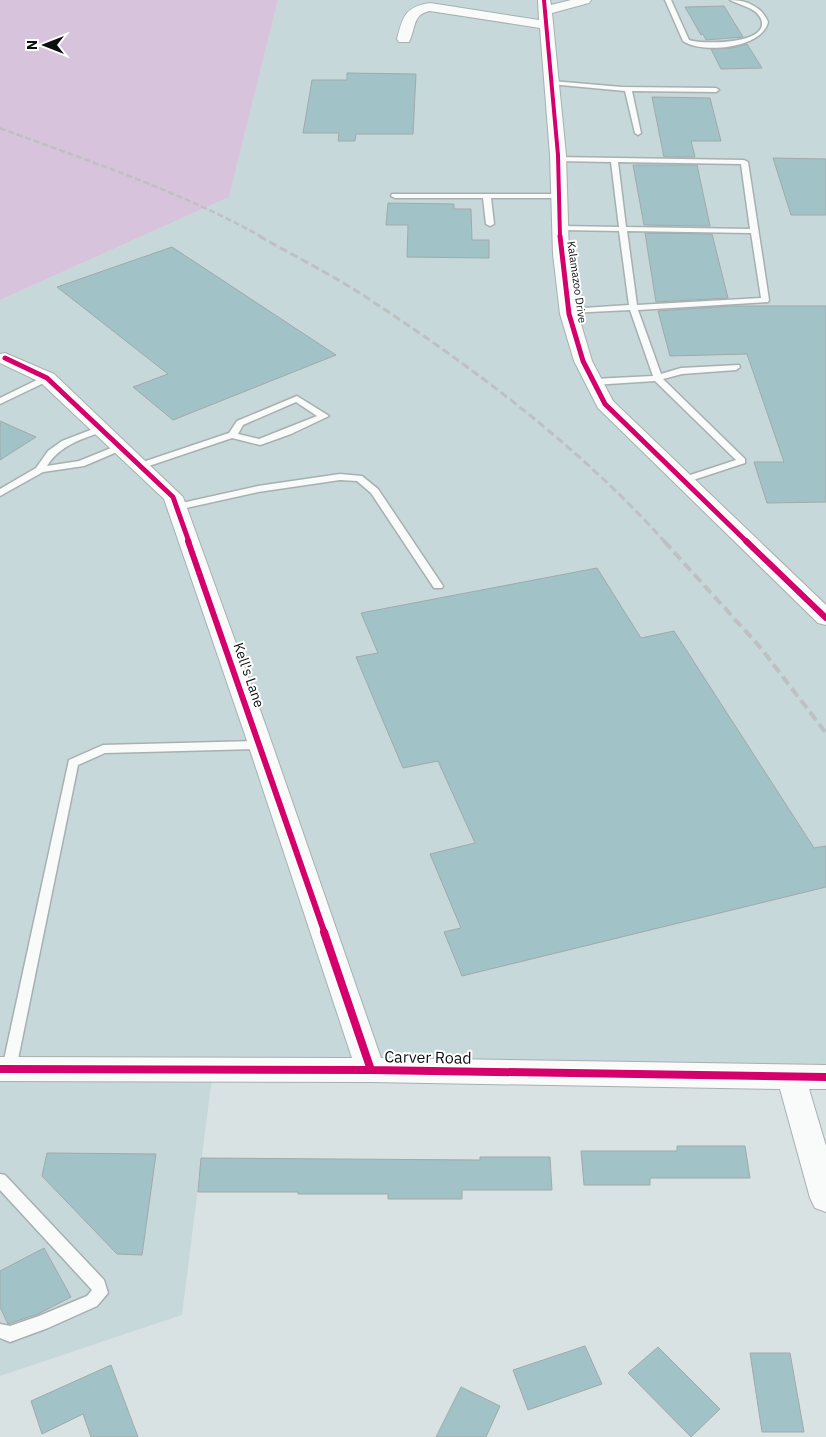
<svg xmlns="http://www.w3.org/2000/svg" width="826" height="1437" viewBox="0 0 826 1437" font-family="'IBM Plex Sans',sans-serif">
	<rect width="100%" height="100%" fill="#d9e2e3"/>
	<path fill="#c6d8da" d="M278,0H826V1068L213,1069L182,1315L0,1376V300L229,197Z"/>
	<path fill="#d8c3dc" d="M0,0H278L229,197L0,300Z"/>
	<path fill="#a1c2c6" stroke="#a2a9a9" d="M724,6L743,37L706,40L703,34L701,35L685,7Z
		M747,44L762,68L721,69L711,49L731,48Z
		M347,73L416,74L413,134H356L355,141H338L339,133H303L312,80H347Z
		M652,97L710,98L721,141H691L695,157H664Z
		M773,158L826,159V215H791Z
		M633,165H697L710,226L644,225Z
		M388,203L454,204V209H471L472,240H489V258L407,257L408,225H386Z
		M645,233L712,234L728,298L656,302Z
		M172,247L336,355L173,420L133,387L168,374L57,287Z
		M730,306H826V502L767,503L754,462H784L747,354L670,356L658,311Z
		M0,421L36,437L0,460Z
		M597,568L641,638L674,631L814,848L826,846V887L462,976L444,932L461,928L430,854L475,843L438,761L403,768L356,657L378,653L361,613Z
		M677,1146H745L750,1178H650V1185H584L581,1151H677Z
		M47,1153L156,1154L142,1255L117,1254L42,1176Z
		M480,1157H550L552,1190H462V1199H388V1194H298V1192H198L201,1158L480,1160Z
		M44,1248L71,1297L38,1314L8,1324L0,1307V1271Z
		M585,1346L602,1384L528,1410L513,1370Z
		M658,1347L720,1409L691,1437L628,1373Z
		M750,1353H790L804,1432H762Z
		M111,1365L138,1437H91L83,1414L42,1434L31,1401Z
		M461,1387L500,1406L486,1437H436Z"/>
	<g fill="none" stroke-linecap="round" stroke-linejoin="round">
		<defs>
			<path id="lane" d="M665,0H671L689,40C703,45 775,44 760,17C754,7 739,5 730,0C745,0 762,6 768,22C762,49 702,54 683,41Z
				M552,81L622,87L716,88L719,90L716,92L632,91L641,133L638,135L635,133L625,91L550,84V82Z
				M555,157L744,160L748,162L769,300L768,302L638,310L661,374L681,368L739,365L740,367L736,370L682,374L663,379L745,459V463L687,482H681V478L736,460L655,381L593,385L589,382L593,379L653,376L630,310L569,313L565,311L569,309L629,305L619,231L561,230L557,228L561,226L619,227L611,162L558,161L554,159ZM618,162L741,164L750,229L626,227ZM627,231L751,233L761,298L637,305Z
				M392,194H560L564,196L560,198H491L494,224L490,226L486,224L483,198H395L391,196Z
				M47,375L51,378L50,380L0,404V398Z
				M297,396L329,416L291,434L263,444L260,445L232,438L143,468L140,469L135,466L137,464L229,433L237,421ZM296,402L317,416L259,439L238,434L243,425Z
				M101,426L106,429L104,431C82,439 60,445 47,466L79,461L121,444L124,445V449L84,466L43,472L0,496V489L36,468L48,451L62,441Z
				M340,474L362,476L378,489L443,586L442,588H434L371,493L357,481L340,480L258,492L177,510L172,507L177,504L258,486Z
				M260,741L266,745L260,749L105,753L78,765L16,1069L14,1073L9,1075L4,1073L2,1069L69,760L103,745Z
				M0,1174L5,1175L104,1280L108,1293L97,1306L48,1328L10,1342L0,1338V1324L10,1326L39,1316L87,1296L92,1290L0,1190Z"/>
			<path id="street" d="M538,0H550L551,5L571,0H591L589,3L552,13L566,155L569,254L578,314L592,361L613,401L826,605V625L818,623L598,408L574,361L560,314L553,254L550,155L540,28L430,11C412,14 416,29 409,42H399L397,39C403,16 405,7 430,3L539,20Z
				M5,353L54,374L183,497L268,732L381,1058L826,1065V1089H809L826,1146V1212L815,1208L810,1198L780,1089L371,1082L0,1081V1057L352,1058L244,732L164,499L40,382L0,363V354Z"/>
		</defs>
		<use href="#lane" stroke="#a8afaf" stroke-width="3"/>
		<use href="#street" stroke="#a8afaf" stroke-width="2"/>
		<use href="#lane" fill="#f9fbfb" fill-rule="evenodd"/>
		<use href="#street" fill="#f9fbfb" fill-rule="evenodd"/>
		<path stroke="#bec0c1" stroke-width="2.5" stroke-dasharray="6 3" stroke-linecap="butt" d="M0,128C88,161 180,191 262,237"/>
		<path stroke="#bec0c1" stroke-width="3" stroke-dasharray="8 4" stroke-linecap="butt" d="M259,236C291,254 324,271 355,290C466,362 576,443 665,542"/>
		<path stroke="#bec0c1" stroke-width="4" stroke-dasharray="10 5" stroke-linecap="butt" d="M664,541L760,647L826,733"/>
		<defs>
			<path id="cycleway-far3" d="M544,0L558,155L560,237"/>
			<path id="cycleway-far2" d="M560,236L569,314L583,361L605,404L747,542
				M5,358L47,378L173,497L189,542"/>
			<path id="cycleway-far1" d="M188,541L325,934
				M746,541L826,618"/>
			<path id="cycleway" d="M324,932L371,1070
				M0,1069L371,1070L826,1077"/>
		</defs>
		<use href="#cycleway-far3" stroke="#fff" stroke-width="5.5"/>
		<use href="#cycleway-far2" stroke="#fff" stroke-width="8"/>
		<use href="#cycleway-far1" stroke="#fff" stroke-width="9"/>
		<use href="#cycleway" stroke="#fff" stroke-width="11"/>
		<use href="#cycleway-far3" stroke="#d6006c" stroke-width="4"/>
		<use href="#cycleway-far2" stroke="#d6006c" stroke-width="5"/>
		<use href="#cycleway-far1" stroke="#d6006c" stroke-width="6"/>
		<use href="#cycleway" stroke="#d6006c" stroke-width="8"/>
	</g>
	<g text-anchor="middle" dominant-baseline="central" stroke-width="4" stroke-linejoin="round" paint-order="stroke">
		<g font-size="11" fill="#0b1011" stroke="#fff">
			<text transform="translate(577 282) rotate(82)">Kalamazoo Drive</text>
		</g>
		<g font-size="14" fill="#0b1011" stroke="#fff">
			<text transform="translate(249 675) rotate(71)">Kell's Lane</text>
		</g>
		<g font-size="16" fill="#0b1011" stroke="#fff">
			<text transform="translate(428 1057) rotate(1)">Carver Road</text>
		</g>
	</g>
	<g transform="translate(45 45) rotate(270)" stroke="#ffffff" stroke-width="4" paint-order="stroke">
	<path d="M0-4L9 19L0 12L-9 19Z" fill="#0b1011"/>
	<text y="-8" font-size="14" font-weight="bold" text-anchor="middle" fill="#0b1011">N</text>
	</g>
</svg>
